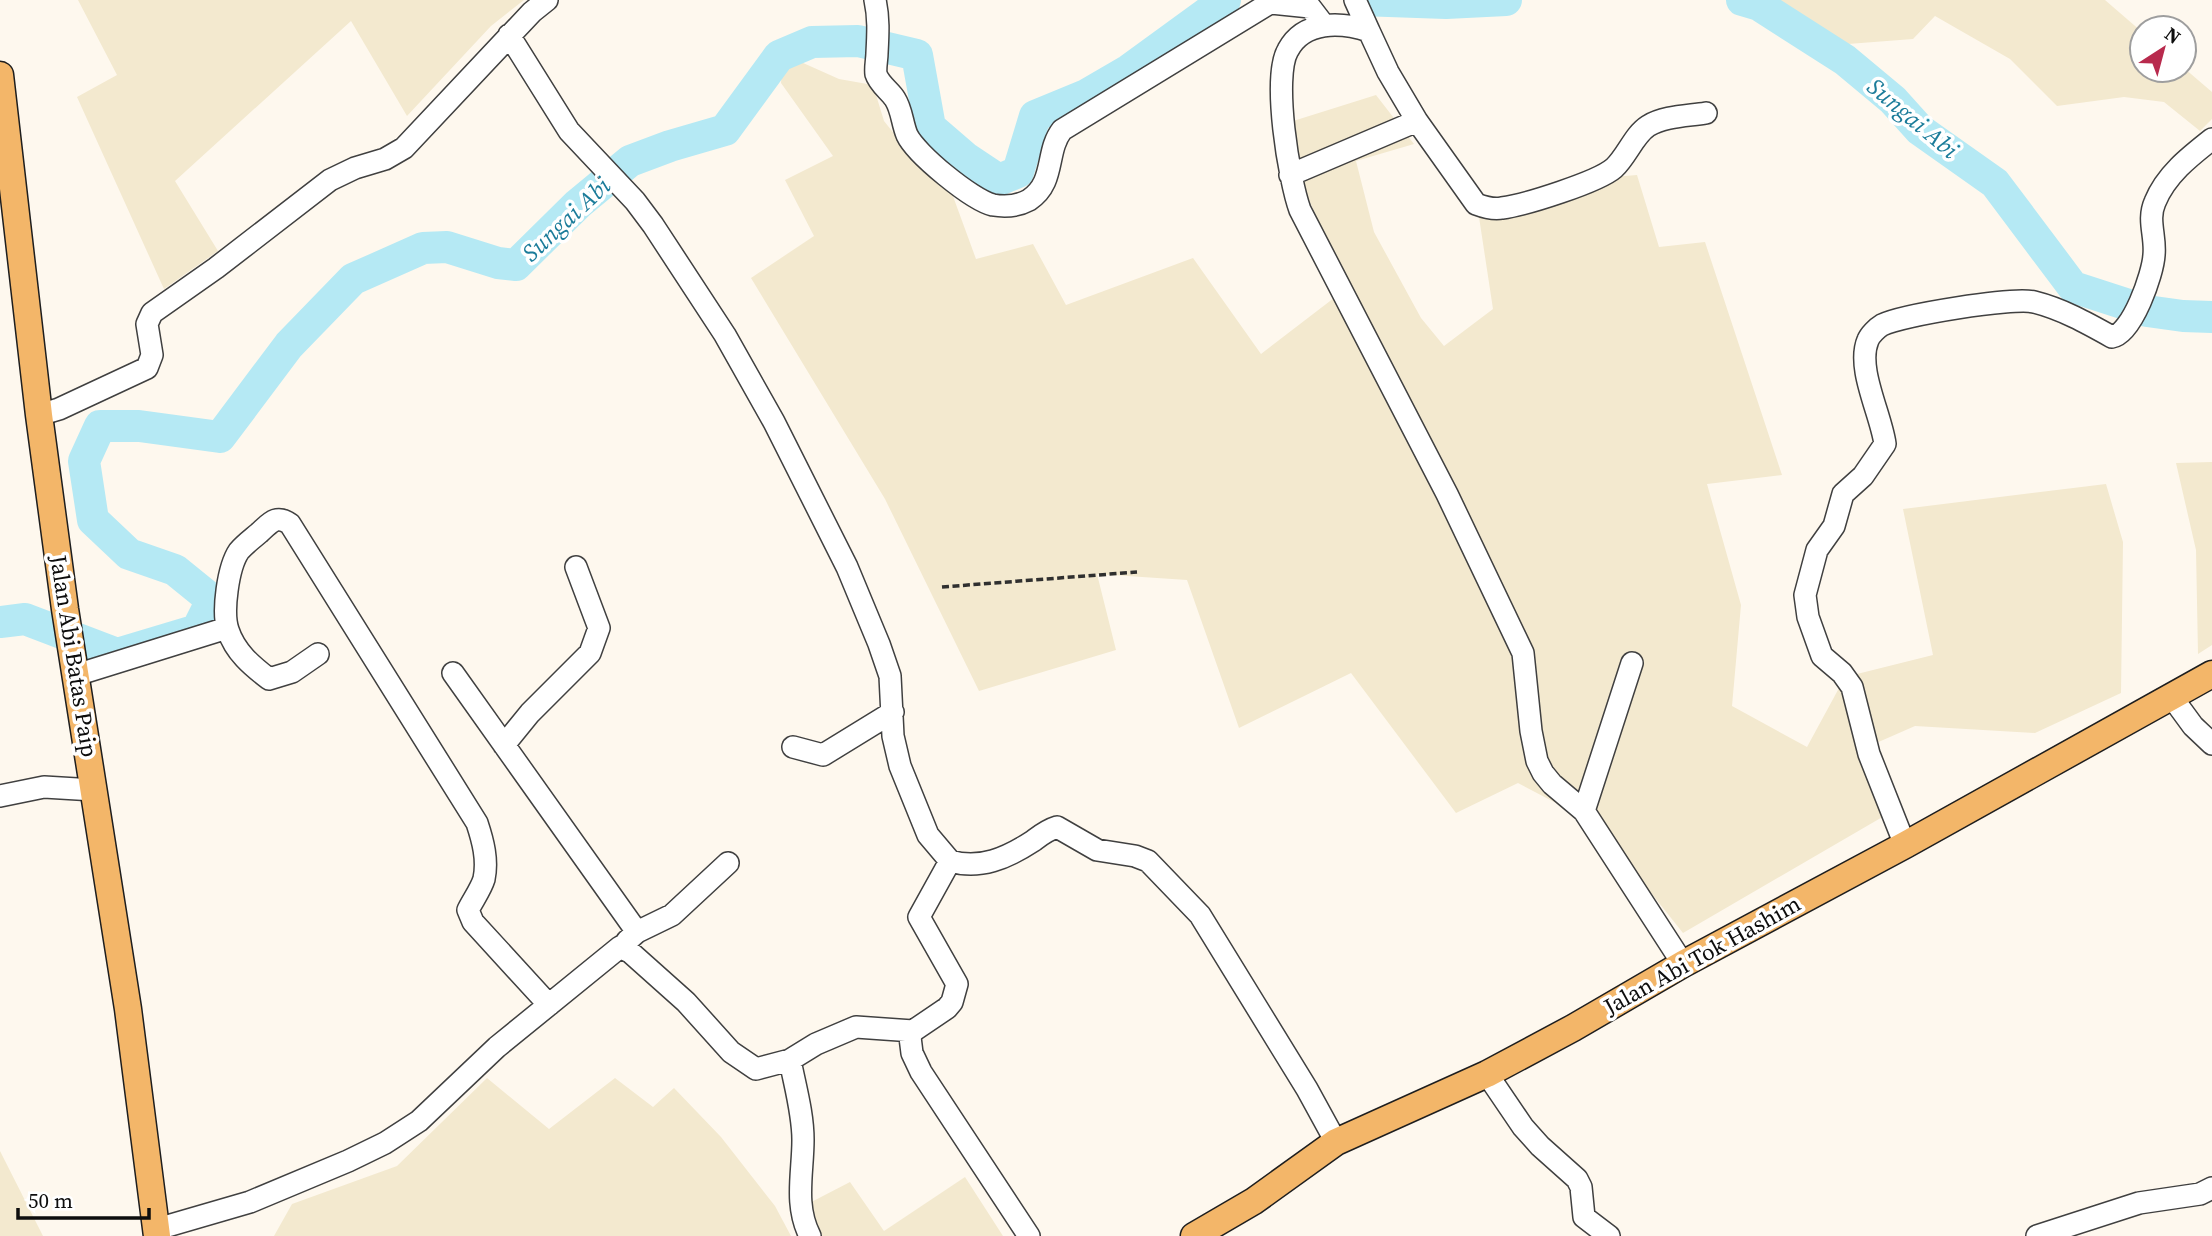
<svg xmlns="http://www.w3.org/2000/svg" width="2212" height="1236" viewBox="0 0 2212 1236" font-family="'Source Serif 4',serif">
	<rect width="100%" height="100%" fill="#fef8ee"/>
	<path fill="#f3e9cf" d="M78,0H524L491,26L407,116L351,21L175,181L218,251L164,289L77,97L117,75Z
		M1776,0H2105L2142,32V70H2184V68L2212,92V119L2200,131L2164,102L2124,97L2057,106L2010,59L1935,16L1913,39L1848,44L1793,13Z
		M783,54L839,79L873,85L884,121L912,156L950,188L976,259L1033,244L1066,305L1193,258L1261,354L1347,288L1291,158L1290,122L1376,95L1414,144L1356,161L1374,232L1421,318L1444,346L1493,309L1479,217L1547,198L1577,180L1637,175L1659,247L1705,242L1782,475L1707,484L1741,605L1732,706L1807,747L1845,677L1933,655L1903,509L2106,484L2123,542L2121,693L2035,733L1915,726L1858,751L1891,812L1683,933L1596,824L1518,783L1456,813L1351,673L1239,728L1187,580L1097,574L1116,650L979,691L885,499L751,278L814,236L785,180L833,156L781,83Z
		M2212,462V645L2198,654L2196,550L2176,463Z
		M487,1078L549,1129L615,1078L653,1107L674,1088L721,1137L775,1206L791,1236H274L292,1204L397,1166Z
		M0,1151L43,1236H0Z
		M965,1177L1003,1236H808L794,1211L850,1182L884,1231Z"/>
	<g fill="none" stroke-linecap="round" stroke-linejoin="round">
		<path stroke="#b5e9f4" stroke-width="32" d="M1360,0L1446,3L1506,0
			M1742,0L1759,5L1845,60L1893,100L1920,130L1995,183L2073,287L2147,311L2183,316L2212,317
			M0,622L25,619L117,654L197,630L212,600L175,570L129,554L93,520L84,461L100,426H139L220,437L289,345L353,279L423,248L447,247L498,263L516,265L578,204L630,161L670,146L725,130L779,56L812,42L858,41L917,55L930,127L966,158L999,180L1018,172L1035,116L1086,95L1129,70L1225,0"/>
		<defs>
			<path id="minor" d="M875,0C879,18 878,34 877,53C877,59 875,68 876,74C879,84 890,91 895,99C902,110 902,123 907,135C916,154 972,200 993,205C1005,207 1018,206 1029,200C1056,182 1045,152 1062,130L1270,3L1310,7L1323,24
				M1355,0L1369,31
				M509,35L569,131L635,201L653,225L725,335L774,422L847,567L879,644L890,676L893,736L900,766L928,835L950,861
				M1290,175L1417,121
				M39,415L59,409L147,368L152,355L147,324L152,313L216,268L330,180L355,168L385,159L404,148L532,12L547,0
				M318,654L292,672L269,679C252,666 235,652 228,630C222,612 228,567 239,551C245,544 252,539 259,533C270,523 276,514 290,524L477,823C483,841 488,860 484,879C481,889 473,900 468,910L473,922L549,1005
				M453,673L637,932
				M76,675L227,628
				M2171,696L2193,726L2212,744
				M504,745L530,713L590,653L599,628L576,567
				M793,747L823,755L893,712
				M0,796L44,787L94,790
				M1584,811L1632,663
				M1905,845L1869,754L1852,687L1842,673L1822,656L1808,617L1805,595L1817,550L1834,526L1843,494L1863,476L1885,444C1881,414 1856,368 1868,340C1870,335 1877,328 1882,325C1902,315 2013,297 2034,302C2062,309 2087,323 2112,337C2132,334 2153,274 2154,255C2156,236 2147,220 2155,202C2166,175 2189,157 2212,139
				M627,941L637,932L672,915L728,863
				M1683,964L1584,811L1552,784L1543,773L1537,761L1531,731L1523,653L1447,494L1300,210C1289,180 1272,77 1288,50C1304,20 1341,22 1369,31L1388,72L1417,121L1476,204C1484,207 1493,210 1502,208C1525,205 1598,182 1614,168C1627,156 1634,135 1648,126C1664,116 1688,116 1706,113
				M790,1060C795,1086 803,1113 803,1140C803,1173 794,1205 810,1236
				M1487,1074L1523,1127L1540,1146L1577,1179L1581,1187L1584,1217L1609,1236
				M157,1229L250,1202L348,1161L385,1143L419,1121L497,1047L620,947L630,952L686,1002L731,1052L756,1069L790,1060L816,1044L856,1027L913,1031
				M1029,1236L921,1072L912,1053L910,1037L913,1031L947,1008L952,1002L957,984L919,917L950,861C980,870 1007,858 1033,841C1041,835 1047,830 1057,827L1097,850L1135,856L1148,861L1200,915L1307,1089L1336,1142
				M2037,1236L2139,1203L2200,1194L2212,1188"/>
			<path id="major" d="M0,75L39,415L65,609L128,1009L157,1236
				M1194,1236L1254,1201L1336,1142L1487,1074L1573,1028L1683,964L1905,845L2212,674"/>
		</defs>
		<use href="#minor" stroke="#404040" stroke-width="24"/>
		<use href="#major" stroke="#1e1e1e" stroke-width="29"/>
		<path stroke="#2f2f2f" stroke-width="3.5" stroke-dasharray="7 3.5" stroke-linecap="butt" d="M942,587L1137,572"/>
		<use href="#minor" stroke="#fff" stroke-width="21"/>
		<use href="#major" stroke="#f3b669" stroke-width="26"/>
	</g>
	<g text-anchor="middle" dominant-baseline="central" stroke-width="7" stroke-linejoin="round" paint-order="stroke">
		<g font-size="23" fill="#0d0d0d" stroke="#fff">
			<text transform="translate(74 656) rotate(81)">Jalan Abi Batas Paip</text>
			<text transform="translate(1702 955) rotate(-29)">Jalan Abi Tok Hashim</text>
		</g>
		<g font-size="24" font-style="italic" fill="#1b7c9a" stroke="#fff">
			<text transform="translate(1913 118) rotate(40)">Sungai Abi</text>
			<text transform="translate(566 219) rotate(-43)">Sungai Abi</text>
		</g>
	</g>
	<g transform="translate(2163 49) rotate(36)"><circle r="33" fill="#ffffff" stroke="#9e9e9e" stroke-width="2"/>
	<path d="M0-5L12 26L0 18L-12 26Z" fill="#b82a4d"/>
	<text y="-10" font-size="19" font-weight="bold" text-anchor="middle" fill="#0d0d0d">N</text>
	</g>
	<path d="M18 1208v10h131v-10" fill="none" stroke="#0d0d0d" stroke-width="3.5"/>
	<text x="28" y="1208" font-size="21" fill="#0d0d0d" stroke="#ffffff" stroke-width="5" paint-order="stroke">50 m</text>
</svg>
